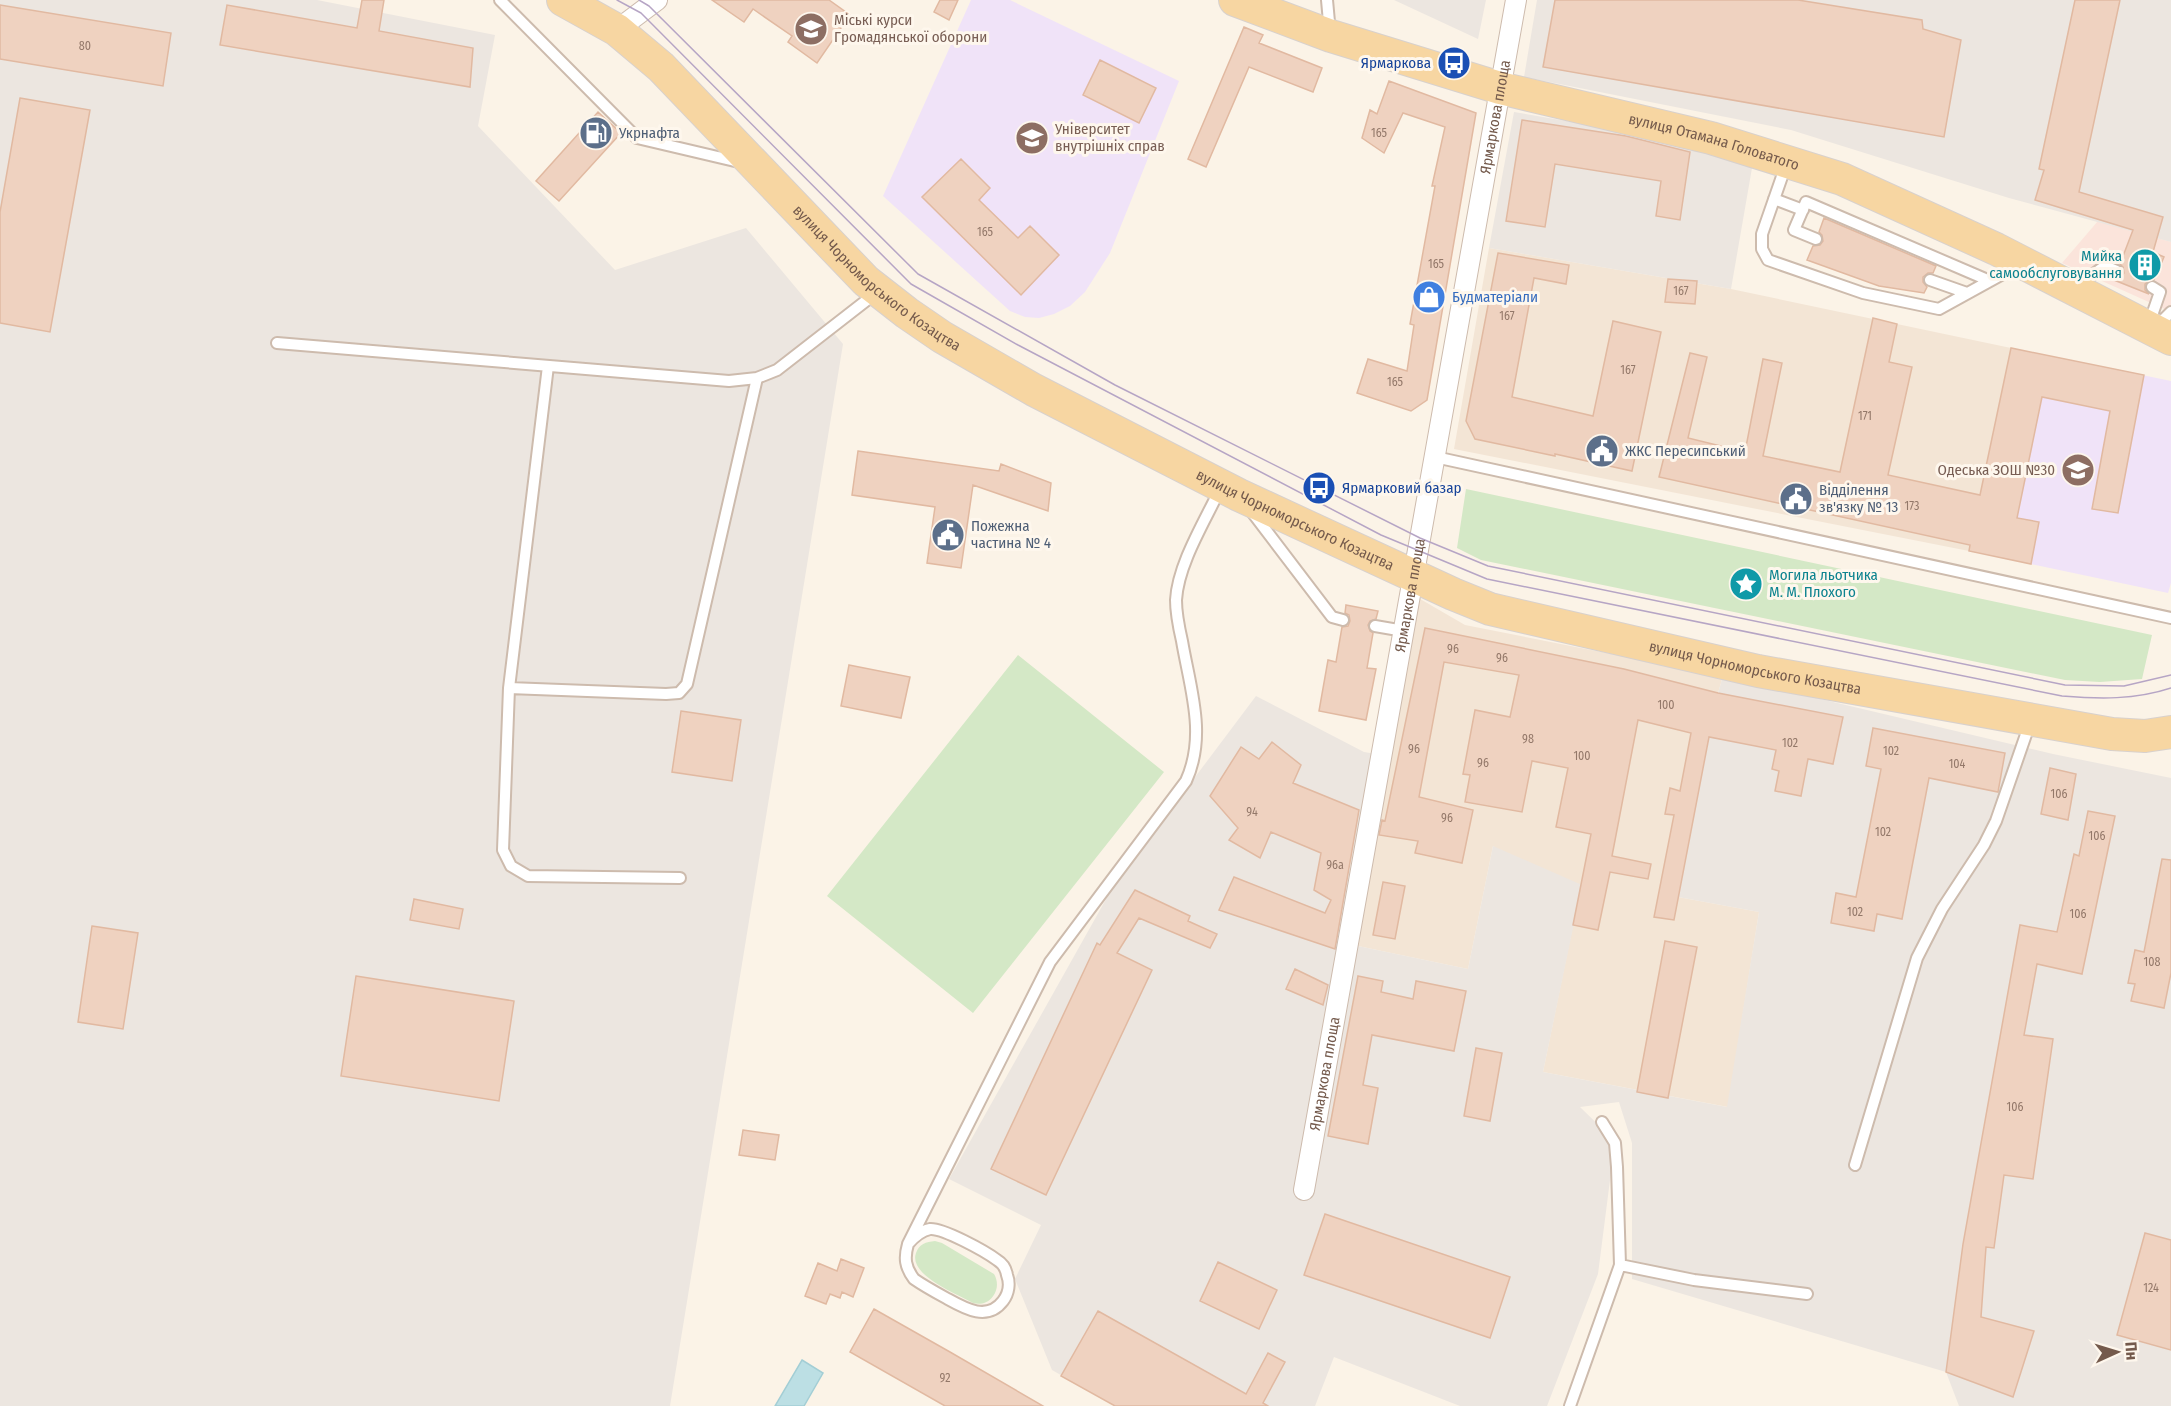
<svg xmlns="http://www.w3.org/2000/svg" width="2171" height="1406" viewBox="0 0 2171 1406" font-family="'Fira Sans Condensed',sans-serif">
	<rect width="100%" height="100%" fill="#fbf3e7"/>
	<path fill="#f3e5d5" d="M1489,248L1731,289L2011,348L1969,551L1454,449Z
		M1415,596L1465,625L1723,676L1718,693L1678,897L1759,912L1728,1107L1543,1072L1573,925L1493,846L1468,969L1358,946Z"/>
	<path fill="#fbe4db" d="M2098,221L2171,242V312L2062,263Z"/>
	<path fill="#ece6e0" d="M0,0H317L495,35L478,126L615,270L746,228L843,344L670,1406H0Z
		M1394,0H1486L1478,39Z
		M1537,0H2171V242L2009,198L1791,130L1524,77Z
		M1514,112L1707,145L1752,168L1731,289L1489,248Z
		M1723,676L2053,754L2171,778V1406H1959L1946,1372L1632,1279V1143L1619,1102L1580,1107L1615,1141L1598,1274L1547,1406H1460L1334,1357L1315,1406H1115L1052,1370L1015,1279L1041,1225L949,1179L1114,885L1256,696L1364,752L1388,756L1358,946L1468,969L1493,846L1582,885L1543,1072L1727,1107L1759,912L1678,897L1718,693Z"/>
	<path fill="#f0e3f8" d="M971,0H1010L1179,81L1110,253L1085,292L1070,306L1054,314L1039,318L1025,317L1010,311L883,196Z
		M2011,348L2171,381V583L2168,593L1969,551Z"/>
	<path fill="#d4e8c6" d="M1466,489L2152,635L2142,679L2100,682L2065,680L1481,560L1457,548Z
		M1018,655L1164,772L973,1013L827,896Z
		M935,1241L942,1243L994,1274C1003,1289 990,1308 973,1303C957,1294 908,1275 916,1253C919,1244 926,1242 935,1241Z"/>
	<path fill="#bcdfe4" stroke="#a3ced5" stroke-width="1.5" d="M802,1360L823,1373L804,1406H775Z"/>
	<path fill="#efd2c0" stroke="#e1b9a1" stroke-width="1.5" d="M362,0H384L379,31L473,48L470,87L220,45L227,5L357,28Z
		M712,0H829L850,15L817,63L788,42L792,36L753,9L744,22Z
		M940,0H958L949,20L934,12Z
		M1555,0H1798L1922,20L1923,29L1961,40L1944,137L1543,67Z
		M2075,0H2120L2079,192L2163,217L2153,252L2164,257L2154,280H2149L2145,284V290L2149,294L2114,280L2115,278L2121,277L2124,273L2123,267L2120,264L2133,230L2035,200L2044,170L2039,169Z
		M0,5L171,33L163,86L0,59Z
		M1244,27L1263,35L1259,43L1322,68L1313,92L1249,67L1206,167L1188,159Z
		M1100,60L1156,88L1139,123L1083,95Z
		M1389,81L1476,113L1427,400L1411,411L1357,393L1368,359L1407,371L1414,325L1410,324L1435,186H1432L1445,127L1403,113L1384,153L1362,138L1370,110L1377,114Z
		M20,98L90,110L50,332L0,323V212Z
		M598,112L621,133L559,201L536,181Z
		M1522,120L1626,136L1690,152L1680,220L1656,216L1661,181L1555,164L1545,227L1506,221Z
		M961,159L990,188L979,200L1018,238L1030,226L1059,255L1021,295L922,197Z
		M1824,218L1936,266L1933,273H1928L1923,277V282L1927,287L1924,293L1879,286L1807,260L1813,246L1820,245L1823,241L1822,235L1819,232Z
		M1498,253L1569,265L1566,284L1534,278L1512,397L1593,416L1613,321L1661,332L1632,471L1555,454V456L1475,439L1466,421Z
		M1668,279L1697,281L1695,304L1665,302Z
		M1873,318L1897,324L1889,362L1912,367L1888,475L1980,495L2011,348L2144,375L2118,513L2092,509L2110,411L2042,397L2017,518L2039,522L2031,564L1969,551L1970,545L1659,477L1690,353L1707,357L1688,438L1745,452L1763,359L1782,363L1763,456L1840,472Z
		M858,451L999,471L1001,464L1051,483L1048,511L973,485L961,568L927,563L935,507L852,495Z
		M1346,605L1378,611L1376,619L1370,621L1368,625L1370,631L1373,633L1367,668L1376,669L1366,720L1319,711L1328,660L1336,662L1342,627L1348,626L1350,621L1349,615L1345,613Z
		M1425,628L1624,669L1718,693L1843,717L1833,764L1808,759L1801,796L1775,791L1779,771L1772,769L1776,750L1709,737L1674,920L1654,917L1674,815L1665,814L1670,788L1680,791L1691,733L1638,720L1612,856L1651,864L1648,879L1610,872L1598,930L1573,925L1591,834L1556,827L1568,768L1532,761L1522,812L1465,802L1470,775L1463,774L1475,710L1510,717L1519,675L1444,662L1419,797L1473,810L1462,863L1415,853L1418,841L1379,835L1382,820L1385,821Z
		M849,665L910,677L901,718L841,706Z
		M681,711L741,720L732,781L672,772Z
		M1873,728L2005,753L1998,792L1929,778L1902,919L1877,914L1874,931L1831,923L1836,893L1856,897L1881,769L1866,766Z
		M1272,742L1301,765L1293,783L1359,810L1335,949L1219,910L1234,877L1325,913L1331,900L1314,890L1321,853L1271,832L1260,858L1229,840L1238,828L1210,796L1241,747L1259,759Z
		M2050,768L2076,774L2068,820L2041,814Z
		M2088,811L2115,816L2082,974L2037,964L2024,1035L2053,1039L2033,1179L2004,1175L1994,1248L1986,1247L1981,1317L2034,1331L2013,1397L1946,1372L1963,1244L2020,925L2057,932L2074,854L2079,856Z
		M2162,859L2171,860V973L2164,1008L2131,1001L2135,984L2128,983L2135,950L2144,952Z
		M1383,882L1405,886L1395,939L1373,935Z
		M1135,890L1190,916L1188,921L1217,934L1210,948L1139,918L1117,953L1152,970L1046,1195L991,1169L1097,943L1100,945Z
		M414,899L463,909L459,929L410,920Z
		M92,926L138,933L123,1029L78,1022Z
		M1665,941L1697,947L1668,1098L1637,1092Z
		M1295,969L1328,985L1323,1005L1286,989Z
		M356,976L514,1001L499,1101L341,1076Z
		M1358,976L1383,981L1381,992L1413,999L1416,981L1466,991L1454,1051L1372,1035L1363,1085L1378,1088L1368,1144L1328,1136Z
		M1476,1048L1502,1053L1490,1121L1464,1116Z
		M743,1130L779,1135L775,1160L739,1155Z
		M1325,1214L1510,1277L1490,1338L1304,1275Z
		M2145,1233L2171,1240V1350L2117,1335Z
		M841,1259L864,1268L853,1297L842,1292L840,1298L830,1294L826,1304L805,1296L818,1263L837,1271Z
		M1218,1262L1277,1290L1259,1329L1200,1301Z
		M874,1309L950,1352L1043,1406H945L850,1352Z
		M1098,1311L1246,1394L1268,1353L1285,1362L1263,1403L1268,1406H1115L1061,1376Z"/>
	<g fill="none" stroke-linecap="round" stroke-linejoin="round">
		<defs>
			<path id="lane" d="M500,0L637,138L739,162
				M1327,0L1330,33
				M1786,165L1762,234V249L1768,260L1863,293L1939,309L2017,266
				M1774,199L1803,210
				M1816,239L1794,230L1806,202L1990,281
				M1930,280L1967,293
				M2077,286L2105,266L2117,271
				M2149,324L2160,292L2152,287
				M2156,327L2171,312
				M277,343L729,381L757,378L777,370L876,293
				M548,366L509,688L503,850L511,866L528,876L680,878
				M1435,457L2171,618
				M1252,512L1332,617L1343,620
				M1375,626L1404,631
				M509,688L666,694L679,693L687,684L757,378
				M1855,1165L1917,958L1942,909L1984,845L1996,821L2030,723
				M908,1244C914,1237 920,1231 930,1229C943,1228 985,1251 997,1260C1002,1263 1006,1269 1007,1275C1010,1283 1009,1293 1003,1301C987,1322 964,1308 946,1298C935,1292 924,1286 914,1279C905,1267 904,1258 908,1244L1050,962L1186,781C1207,735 1190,688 1182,641C1179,628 1176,613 1176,600C1178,564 1205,521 1220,489
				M1620,1265L1694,1280L1807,1294
				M1570,1406L1620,1265L1617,1167L1615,1143L1602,1122"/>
			<g id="street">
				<path d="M617,30L657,0"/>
				<path id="s1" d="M1304,1190L1516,0"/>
			</g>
			<g id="primary">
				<path id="s2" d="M563,0L617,30L661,67L866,281L907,313L942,337L1034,390L1239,495L1453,594L1490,609L1758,671L2112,734L2145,736L2171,732"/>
				<path id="s3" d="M1235,0L1331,36L1500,88L1711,138L1842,179L1996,249L2171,339"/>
			</g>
		</defs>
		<use href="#lane" stroke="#cdbbad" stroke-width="14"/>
		<use href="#street" stroke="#cdbbad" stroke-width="22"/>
		<use href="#primary" stroke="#d8d1cd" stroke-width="34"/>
		<use href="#lane" stroke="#fff" stroke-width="10"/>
		<use href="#street" stroke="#fff" stroke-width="20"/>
		<use href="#primary" stroke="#f7d6a2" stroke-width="32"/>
		<path stroke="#b6a5c5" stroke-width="1.5" d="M617,0L641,13L911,284L1018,345L1381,535L1487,579L2062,696C2099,699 2135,700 2171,688
			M639,0L649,6L918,274L1115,385L1420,538L1488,566L2065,685L2124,686L2171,675"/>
	</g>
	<defs>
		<symbol id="school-disc" viewBox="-11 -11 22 22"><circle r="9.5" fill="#8d6e63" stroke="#fef7ed"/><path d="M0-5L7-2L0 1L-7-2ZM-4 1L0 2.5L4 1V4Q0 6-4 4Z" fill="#fff"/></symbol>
		<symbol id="bus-disc" viewBox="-11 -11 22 22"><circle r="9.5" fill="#1a4fb4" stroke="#fef7ed"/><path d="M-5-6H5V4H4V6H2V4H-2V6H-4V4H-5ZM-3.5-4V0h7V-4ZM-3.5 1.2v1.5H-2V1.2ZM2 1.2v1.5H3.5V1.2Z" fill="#fff"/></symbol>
		<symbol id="fuel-disc" viewBox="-11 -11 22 22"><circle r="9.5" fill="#5c6f8a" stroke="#fef7ed"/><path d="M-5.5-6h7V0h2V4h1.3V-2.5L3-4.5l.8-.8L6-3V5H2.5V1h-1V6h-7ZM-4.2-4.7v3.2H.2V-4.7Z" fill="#fff"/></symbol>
		<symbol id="university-disc" viewBox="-11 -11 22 22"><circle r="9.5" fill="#8d6e63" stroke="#fef7ed"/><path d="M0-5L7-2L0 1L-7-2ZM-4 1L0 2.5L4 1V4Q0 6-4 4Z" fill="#fff"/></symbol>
		<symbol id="building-disc" viewBox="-11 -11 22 22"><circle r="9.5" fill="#0f9aa8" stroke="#fef7ed"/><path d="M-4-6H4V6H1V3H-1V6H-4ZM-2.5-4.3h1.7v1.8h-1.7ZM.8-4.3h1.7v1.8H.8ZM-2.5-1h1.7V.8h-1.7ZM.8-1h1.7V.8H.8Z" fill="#fff"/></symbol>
		<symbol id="shop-disc" viewBox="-11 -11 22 22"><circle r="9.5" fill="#3f7fe0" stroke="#fef7ed"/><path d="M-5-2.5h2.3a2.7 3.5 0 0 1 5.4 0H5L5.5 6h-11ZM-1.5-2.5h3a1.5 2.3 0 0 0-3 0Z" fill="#fff"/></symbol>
		<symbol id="civic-disc" viewBox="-11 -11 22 22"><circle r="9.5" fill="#5c6f8a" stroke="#fef7ed"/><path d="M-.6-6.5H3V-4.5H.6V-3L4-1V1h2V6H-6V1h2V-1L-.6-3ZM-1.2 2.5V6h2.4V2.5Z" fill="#fff"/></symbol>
		<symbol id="sight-disc" viewBox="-11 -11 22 22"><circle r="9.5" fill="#0f9aa8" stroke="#fef7ed"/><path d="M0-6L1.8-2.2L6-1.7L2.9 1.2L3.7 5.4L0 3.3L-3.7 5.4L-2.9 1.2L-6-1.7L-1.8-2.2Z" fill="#fff"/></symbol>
	</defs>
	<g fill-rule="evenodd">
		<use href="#school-disc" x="792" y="10" width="38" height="38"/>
		<use href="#bus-disc" x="1435" y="44" width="38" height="38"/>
		<use href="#fuel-disc" x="577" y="114" width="38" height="38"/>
		<use href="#university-disc" x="1013" y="119" width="38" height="38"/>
		<use href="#building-disc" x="2126" y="246" width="38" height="38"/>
		<use href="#shop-disc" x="1410" y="278" width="38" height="38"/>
		<use href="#civic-disc" x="1583" y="432" width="38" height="38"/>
		<use href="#school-disc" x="2059" y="451" width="38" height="38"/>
		<use href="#bus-disc" x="1300" y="469" width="38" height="38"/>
		<use href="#civic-disc" x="1777" y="480" width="38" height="38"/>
		<use href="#civic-disc" x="929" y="516" width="38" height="38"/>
		<use href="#sight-disc" x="1727" y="565" width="38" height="38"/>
	</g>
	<g text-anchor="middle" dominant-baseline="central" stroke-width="6" stroke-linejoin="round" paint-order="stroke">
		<g font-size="12" fill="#937869">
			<text x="85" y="46">80</text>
			<text x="1379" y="133">165</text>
			<text x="985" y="232">165</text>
			<text x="1436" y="264">165</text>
			<text x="1681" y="291">167</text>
			<text x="1507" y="316">167</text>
			<text x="1628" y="370">167</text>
			<text x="1395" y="382">165</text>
			<text x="1865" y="416">171</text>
			<text x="1912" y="506">173</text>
			<text x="1453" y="649">96</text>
			<text x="1502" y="658">96</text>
			<text x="1666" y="705">100</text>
			<text x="1528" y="739">98</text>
			<text x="1790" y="743">102</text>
			<text x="1414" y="749">96</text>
			<text x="1891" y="751">102</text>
			<text x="1582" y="756">100</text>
			<text x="1483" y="763">96</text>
			<text x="1957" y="764">104</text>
			<text x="2059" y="794">106</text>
			<text x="1252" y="812">94</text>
			<text x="1447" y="818">96</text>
			<text x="1883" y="832">102</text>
			<text x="2097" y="836">106</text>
			<text x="1335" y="865">96а</text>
			<text x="1855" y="912">102</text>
			<text x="2078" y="914">106</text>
			<text x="2152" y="962">108</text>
			<text x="2015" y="1107">106</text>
			<text x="2151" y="1288">124</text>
			<text x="945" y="1378">92</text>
		</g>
		<g font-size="15" fill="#785e54" stroke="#fef7ed" text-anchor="start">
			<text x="834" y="20">Міські курси<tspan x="834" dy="17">Громадянської оборони</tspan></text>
			<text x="1055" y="129">Університет<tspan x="1055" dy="17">внутрішніх справ</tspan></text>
			<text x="2055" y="470" text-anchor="end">Одеська ЗОШ №30</text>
		</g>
		<g font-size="15" fill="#164399" stroke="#fef7ed" text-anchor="end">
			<text x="1431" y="63">Ярмаркова</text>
			<text x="1342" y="488" text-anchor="start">Ярмарковий базар</text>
		</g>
		<g font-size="15" fill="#745a4c" stroke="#fef7ed">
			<text stroke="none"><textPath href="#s1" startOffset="1090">Ярмаркова площа</textPath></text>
			<text stroke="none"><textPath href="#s3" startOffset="500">вулиця Отамана Головатого</textPath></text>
			<text stroke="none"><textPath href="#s2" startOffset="422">вулиця Чорноморського Козацтва</textPath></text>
			<text stroke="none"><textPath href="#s2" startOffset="908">вулиця Чорноморського Козацтва</textPath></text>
			<text stroke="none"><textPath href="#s1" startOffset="604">Ярмаркова площа</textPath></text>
			<text stroke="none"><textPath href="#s2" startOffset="1394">вулиця Чорноморського Козацтва</textPath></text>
			<text stroke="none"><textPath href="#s1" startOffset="118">Ярмаркова площа</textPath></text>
		</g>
		<g font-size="15" fill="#4e5e75" stroke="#fef7ed" text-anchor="start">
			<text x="619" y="133">Укрнафта</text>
			<text x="1625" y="451">ЖКС Пересипський</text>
			<text x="1819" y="490">Відділення<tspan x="1819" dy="17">зв'язку № 13</tspan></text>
			<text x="971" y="526">Пожежна<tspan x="971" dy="17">частина № 4</tspan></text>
		</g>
		<g font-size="15" fill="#0d838f" stroke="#fef7ed" text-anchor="end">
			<text x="2122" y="256">Мийка<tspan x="2122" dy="17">самообслуговування</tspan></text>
			<text x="1769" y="575" text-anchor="start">Могила льотчика<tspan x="1769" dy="17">М. М. Плохого</tspan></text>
		</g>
		<g font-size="15" fill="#366cbe" stroke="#fef7ed" text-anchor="start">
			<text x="1452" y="297">Будматеріали</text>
		</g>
	</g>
	<g transform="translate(2117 1352) rotate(86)" stroke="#fef7ed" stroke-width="4.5" paint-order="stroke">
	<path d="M0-4.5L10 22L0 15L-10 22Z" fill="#745a4c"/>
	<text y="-9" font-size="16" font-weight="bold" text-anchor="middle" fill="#745a4c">Пн</text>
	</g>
</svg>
